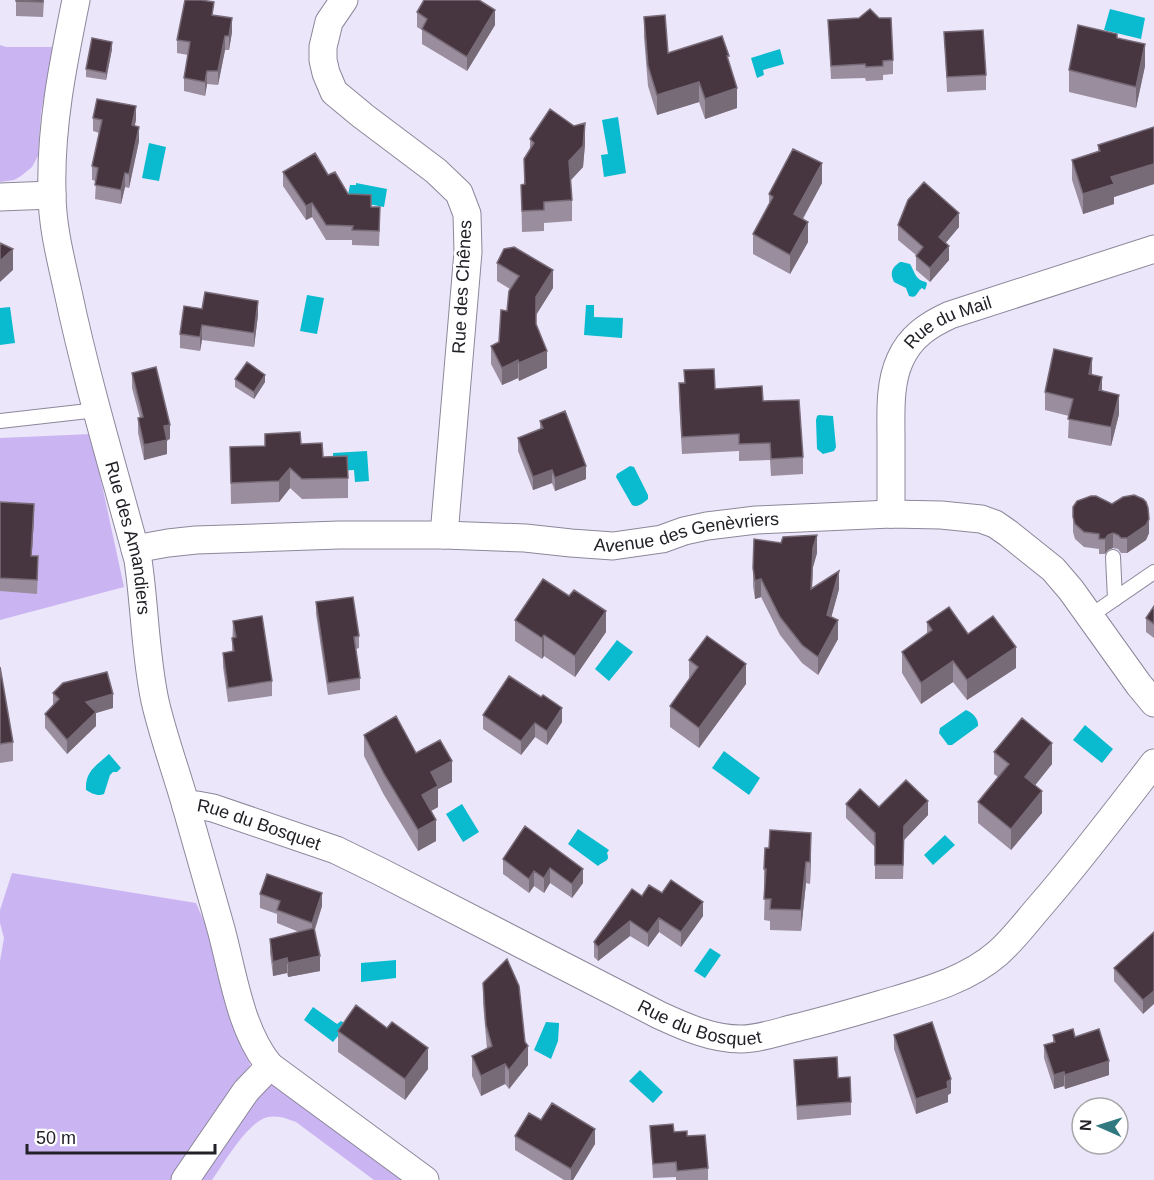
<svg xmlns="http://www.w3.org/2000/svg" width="1154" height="1180" viewBox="0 0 1154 1180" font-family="Arial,sans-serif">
	<rect width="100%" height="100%" fill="#ece6fb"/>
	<path fill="#cab5f2" d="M0,45L6,47H54L41,112L38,156L32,167L21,176L14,180L0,182Z
		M91,434L124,587L0,620V438Z
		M12,873L196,903L210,935L251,1068L176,1180H0V961L4,938L0,923V910Z
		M279,1084L406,1180H374L296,1122C288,1119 278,1115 268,1117C248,1121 224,1163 212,1180H192L223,1135L268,1086Z"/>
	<path fill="#0abacf" d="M1110,9L1145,18L1141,39L1104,30Z
		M780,49L784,64L763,70L764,75L757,78L751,58Z
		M618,117L626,173L604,177L601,155L608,154L602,120Z
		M149,143L166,147L159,181L142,178Z
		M356,183L387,189L384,207L347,200L350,185H356Z
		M900,262H902L910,264C915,272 915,280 926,282L927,284L925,290L922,288C916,292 918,299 909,296L906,288L894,282C890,274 891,268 900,262Z
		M307,295L324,298L317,334L300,331Z
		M586,305H594V317L623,318L622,338L584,335Z
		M10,307L15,343L0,345V308Z
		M819,415L833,416L836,447L834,451L823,454L817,449L816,420L817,416Z
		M367,451L369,481L355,482L354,470L334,471L333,453Z
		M630,466L634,467L648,495V499C643,503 638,508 632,505L616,477L617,474Z
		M617,640L633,652L609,681L595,669Z
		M966,710C972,712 979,719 978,726L952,745H948L939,733L940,728Z
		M1085,725L1113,749L1102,763L1073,740Z
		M724,751L760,778L749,795L712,768Z
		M109,754L121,768L117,772H113L110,775L104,794C98,797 91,793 86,790C85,771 96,766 109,754Z
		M462,804L479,832L463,842L446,814Z
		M578,829L609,850L607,853C611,862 602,861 598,866L568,844Z
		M945,835L955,845L933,865L924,855Z
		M710,948L721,955L705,978L694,971Z
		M396,960V978L361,982V963Z
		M313,1007L337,1024L341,1021L347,1025L333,1042L304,1020Z
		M546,1022L559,1023V1025L558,1041L551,1059L534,1050Z
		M640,1070L663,1092L653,1103L629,1081Z"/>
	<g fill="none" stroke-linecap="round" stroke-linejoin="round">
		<defs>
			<path id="lane" d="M0,421L97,410
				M1113,557L1115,599
				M1090,616L1154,572"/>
			<g id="street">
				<path id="s1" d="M76,0C63,64 50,128 52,193C52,226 61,260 68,292C87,382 114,471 138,560C145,607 145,654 155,701C163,736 176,771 186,806C198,847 209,888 221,929C233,973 240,1030 270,1066L425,1180"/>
				<path d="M344,0L329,22L323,47V60L326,73L334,92L363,116L436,171L459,193L467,214L468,252L444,535"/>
				<path d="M0,197L52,195"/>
				<path id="s2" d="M891,514C891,489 891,464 891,439C891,414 889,384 900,360C910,337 928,325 950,315L1154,249"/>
				<path id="s3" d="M135,549L168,543L196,540L339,535H444L525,538L571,543L613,546L662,539L684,531L707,526L756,520L891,514L941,515L981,519L995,524L1008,533L1053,569L1071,590L1139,685L1154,703"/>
				<path id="s4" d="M186,806L197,805L213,808L336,850L381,872L659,1015C685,1027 712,1039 741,1039C761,1039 781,1031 799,1027C827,1020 855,1012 882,1004C922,992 966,981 998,953C1014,939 1027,921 1041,905C1080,860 1117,811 1154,763"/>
				<path d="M185,1180L246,1091L270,1066"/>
			</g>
		</defs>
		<use href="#lane" stroke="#8d879a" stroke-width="16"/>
		<use href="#street" stroke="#8d879a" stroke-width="29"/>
		<use href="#lane" stroke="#fff" stroke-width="14"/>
		<use href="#street" stroke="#fff" stroke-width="27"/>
	</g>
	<path fill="#9a8e9e" d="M16,0H44L43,17L16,16Z
		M417,12L495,25L467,71L422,44V30L417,27Z
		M214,16L232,32L229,50H225L218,85L207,84L205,96L184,91V78L188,55L177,53V40Z
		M644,17L668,53L737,108L705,119L699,102L657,115L648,86L644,37Z
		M828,20L893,60V74L883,75V80L866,81L865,78L831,79Z
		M944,32L986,75V90L947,92Z
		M1117,38L1145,66L1136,108L1069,92V70Z
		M112,49L106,80L86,77V69Z
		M93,118L136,120L134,126L139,141L129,188L125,187L121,204L95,199L96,181L92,180V166L99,133L93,131Z
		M1154,127V184L1114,197V204L1083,214L1072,180V160L1098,151V145Z
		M530,139L585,144L583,167L571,180L572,200V221L544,223V231L522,232L521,185H524V159L530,150Z
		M283,172L328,175L348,194L371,207L380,222L379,246L352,245V240H326L312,217L306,220L283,186Z
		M822,183L803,219L808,242L790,274L753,254V234L769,204V194Z
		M898,225L959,227L945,243L949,260L930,282L916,270V255L898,240Z
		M497,263L553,288L536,315V325L547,368L519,381L518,378L502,385L491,364V346L499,342L507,311L510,289L497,281Z
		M184,306L258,315L254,347L202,340L200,351L180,348V334Z
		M684,370L715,389L763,401L803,457V474L771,476L770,460L739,461V451L682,454L679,400V383H684Z
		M132,373L170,439L167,440V454L144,460L138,433V418H140L132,388Z
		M1092,375L1102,391L1119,414L1111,446L1068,438L1069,416L1045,410V392Z
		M235,379L265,382L254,399L235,387Z
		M540,421L586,479L555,491L552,483L533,490L518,451V438L540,429Z
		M265,434L301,444L323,457L348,478V498L302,499L290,488L279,502L231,504L230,447L265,446Z
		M0,502L34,518L31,556L38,569L37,594L0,591Z
		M1073,517L1149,533L1146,540L1127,553H1121L1118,549L1113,548L1108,550L1105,554H1099V549L1084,547L1075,539L1073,532Z
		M817,553L813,567L812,589H839L831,617L838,639L818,675L802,663L780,635L761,597L755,599L753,586V568Z
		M316,602L359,636V648L356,649L360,678V690L328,695L316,614Z
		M1154,606V638L1146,632V618Z
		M515,620L606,632L575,677L544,656L542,659L515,641Z
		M233,621L272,681V696L228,702L223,667V653L232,651Z
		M927,622L968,634L1016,668L967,700L953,682L921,704L902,673V652L927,634Z
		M689,660L746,684L699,748L670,727V706L689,680Z
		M0,667L13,742V761L0,763Z
		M53,693L113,708L96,713V726L67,754L45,728V714L53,706Z
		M483,715L562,722L547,745L535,737L521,755L483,729Z
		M364,735L452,782L438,789V807L431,811L436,841L418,851L384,795L364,756Z
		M994,752L1052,764L1035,785L1042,813L1011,850L978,823V802L998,777L994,774Z
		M846,804L879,807L928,815L904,840L903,879H875V847L846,818Z
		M525,826L583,883L572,898L550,883L544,893L534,886L529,893L503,874V859Z
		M811,854L810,884L806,883L801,931L770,930V921L764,920L765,890H764V869Z
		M662,893L703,916L681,947L659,932L648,947L630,936L598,961L594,957V942L642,896Z
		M260,894L322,906L315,930L320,971L288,977L287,973L273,976L270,953V939L299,932L277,923V914L260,908Z
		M1154,932L1143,1014L1114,981V968Z
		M483,983L528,1065L509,1089L505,1084L481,1096L472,1076V1056L487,1049L483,1003Z
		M338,1031L428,1069L405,1100L338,1052Z
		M894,1035L951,1093L948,1095V1102L916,1114L894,1049Z
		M1053,1035L1075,1037L1109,1075L1065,1089L1064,1086L1054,1089L1044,1058V1045L1053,1042Z
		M794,1060L838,1078L851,1102V1115L797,1120Z
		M650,1126L687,1136L708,1168V1180H676V1177L653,1178Z
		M515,1136L595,1144L573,1180H564L515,1150Z"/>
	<path fill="#786b78" d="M495,10V25L467,71V57Z
		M232,18V32L229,50V36Z
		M225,36V50L218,85V71Z
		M112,42V49L106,80V73Z
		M1145,44V66L1136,108V87Z
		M207,71V84L205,96V82Z
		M699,82V102L657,115V95Z
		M737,88V108L705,119V99Z
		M136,106V120L132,139V125Z
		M585,123V144L583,167L569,182V161Z
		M139,127V141L129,188V174Z
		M822,163V183L794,234V214Z
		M1154,164V184L1114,197V204L1083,214V194L1111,177Z
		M125,173V187L121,204V190Z
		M312,203V217L306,220V206Z
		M959,213V227L939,251V237Z
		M808,222V242L790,274V255Z
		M949,246V260L930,282V268Z
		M13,249V270L0,282V261Z
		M553,270V288L536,315V297Z
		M258,301V315L254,347V333Z
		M202,325V340L200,351V337Z
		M547,351V368L519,381V363Z
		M1092,358V376L1089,374Z
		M518,360V378L502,385V368Z
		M265,375V382L254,399V392Z
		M1102,377V395L1099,390Z
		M1119,395V414L1111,446V427Z
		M170,425V439L167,440V454L144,460V445L164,426Z
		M586,466V479L555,491V478Z
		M290,468V488L279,502V481Z
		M552,470V483L533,490V477Z
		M34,504V518L31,569V556Z
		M1149,519V533L1146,540L1127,553V538Z
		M1113,533V548L1108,550L1105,554V539L1108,535Z
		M817,535V553L813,567L811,608L813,548Z
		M839,571V589L827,633V615Z
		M761,579V597L755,599V581Z
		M606,611V632L575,677V656Z
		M838,620V639L818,675V657Z
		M544,635V656L542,659V638Z
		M1016,647V668L967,700V680Z
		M953,661V682L921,704V683Z
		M746,664V684L699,748V728Z
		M113,694V708L96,713V726L67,754V740L86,702Z
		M562,708V722L547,745V731Z
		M535,723V737L521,755V741Z
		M1052,743V764L1025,798V777Z
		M452,761V782L438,789V807L422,816V795L431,772Z
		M1042,791V813L1011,850V829Z
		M928,801V815L904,840L903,879L904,826Z
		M436,820V841L418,851V830Z
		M811,833V854L810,884V862Z
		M806,862V883L801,931V910Z
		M550,868V883L544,893V878Z
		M583,869V883L572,898V884Z
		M534,871V886L529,893V879Z
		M322,893V906L312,937V923Z
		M703,902V916L681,947V932Z
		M659,918V932L648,947V933Z
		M630,921V936L598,961V947Z
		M320,956V971L288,977V963Z
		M287,958V973L273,976V962Z
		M1154,991V1004L1143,1014V1000Z
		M528,1046V1065L509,1089V1070Z
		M428,1048V1069L405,1100V1079Z
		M1109,1061V1075L1065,1089V1075Z
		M505,1064V1084L481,1096V1076Z
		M1064,1072V1086L1054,1089V1075Z
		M951,1079V1093L948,1095V1102L916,1114V1099Z
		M595,1129V1144L573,1180H571V1169Z"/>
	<path fill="#473640" stroke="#786b78" stroke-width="1.5" d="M16,0H43V2L16,1Z
		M185,0H201L214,2L212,15L232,18L229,36H225L218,71H207L205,82L184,78L190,42L177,40Z
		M424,0H479L495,10L467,57L422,29L427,19L417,12Z
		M870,9L879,18H891L893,60L883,61V66L866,67L865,64L831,66L828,20L859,18Z
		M665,15L668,53L722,36L729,56H727L737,88L705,99L699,82L657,95L648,66L644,17Z
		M1078,25L1117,34V38L1145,44L1136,87L1069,70Z
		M983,30L986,75L947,77L944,32Z
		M92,38L112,42L106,73L86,69Z
		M97,99L136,106L132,125L139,127L129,174L125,173L121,190L95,185L98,168L92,166L102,120L93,118Z
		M550,109L574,126L585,123L583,146L569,161L572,200L544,202V210L522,211L521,185L525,184L524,159L534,143L530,139Z
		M1154,127V164L1111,177L1114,184L1083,194L1072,160L1100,151L1098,145Z
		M793,149L822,163L794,214L808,222L790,255L753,234L773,197L769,194Z
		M315,153L328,175L335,172L348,194L371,195V207H380L379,231L352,230L353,226L326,225L312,203L306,206L283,172Z
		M924,182L959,213L939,237L949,246L930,268L916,256L923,247L898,225L908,200Z
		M0,243L13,249L0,261Z
		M514,247L553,270L536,297V324L547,351L519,363L518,360L502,368L491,346L499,342L501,310L507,311L509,291L519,276L497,263L504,249Z
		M205,292L258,301L254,333L202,325L200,337L180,334L184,306L202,309Z
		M1054,349L1092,358L1089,374L1102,377L1099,390L1119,395L1111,427L1068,419L1073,399L1045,392Z
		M247,362L265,375L254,392L235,379Z
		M156,367L170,425L164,426L167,440L144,445L138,418L143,417L132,373Z
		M714,369L715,389L762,386L763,401L799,400L803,457L771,459L770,443L739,444V434L682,437L679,383H685L684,370Z
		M565,411L586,466L555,478L552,470L533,477L518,438L543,428L540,421Z
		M300,432L301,444L322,443L323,457L347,456L348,478L302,479L290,468L279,481L231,483L230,447L265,446V434Z
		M1134,495L1143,499L1146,502L1148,508L1149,519L1146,525L1127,538H1121L1118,535L1113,533L1108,535L1105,539H1099V534L1084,532L1075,524L1073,517V507L1077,501L1091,496H1096L1112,504L1123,497Z
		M0,502L34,504L31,556H38L37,580L0,578Z
		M817,535L813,548L811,589L839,571L827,615L838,620L818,657L802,645L780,617L761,579L755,581L753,568L754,539L781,543L783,537Z
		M543,579L569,596L574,590L606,611L575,656L544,635L542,638L515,620Z
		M353,597L359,636L354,637L360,678L328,683L316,602Z
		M1154,606V624L1146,618Z
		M949,607L968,634L993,616L1016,647L967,680L953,661L921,683L902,652L932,630L927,622Z
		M262,616L272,681L228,688L223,653L234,651L232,638L236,637L233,621Z
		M707,636L746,664L699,728L670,706L698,667L689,660Z
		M0,667L13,742L0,744Z
		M107,672L113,694L86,702L96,712L67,740L45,714L59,699L53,693L63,683Z
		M509,676L541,697L543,695L562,708L547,731L535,723L521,741L483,715Z
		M396,716L416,753L440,740L452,761L431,772L438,786L422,795L436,820L418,830L384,774L364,735Z
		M1022,718L1052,743L1025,777L1042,791L1011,829L978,802L1009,764L994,752Z
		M906,780L928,801L904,826L903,865H875V833L846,804L860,789L879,807Z
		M525,826L583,869L572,884L550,868L544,878L534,871L529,879L503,859Z
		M770,830L811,833L810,862H806L801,910L770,909L771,899H764L766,869H764L765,848H769Z
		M267,874L322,893L312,923L277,910L280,901L260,894Z
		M671,880L703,902L681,932L659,918L648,933L630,921L598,947L594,942L632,889L642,896L649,885L662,893Z
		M314,928L320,956L288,963L287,958L273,962L270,939Z
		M1154,932V991L1143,1000L1114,968Z
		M507,959L519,986L525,1042L528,1046L509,1070L505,1064L481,1076L472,1056L492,1046L486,1025L483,983Z
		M356,1005L387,1028L392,1022L428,1048L405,1079L338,1031Z
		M932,1022L951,1079L947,1082L948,1088L916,1099L894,1035Z
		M1073,1029L1075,1037L1099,1029L1109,1061L1065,1075L1064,1072L1054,1075L1044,1045L1055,1042L1053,1035Z
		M837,1057L838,1078L850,1077L851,1102L797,1106L794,1060Z
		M552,1103L595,1129L571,1169L515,1136L529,1113L541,1120Z
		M673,1124L674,1132L687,1131V1136L705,1135L708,1168L677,1171L676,1162L653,1164L650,1126Z"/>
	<g text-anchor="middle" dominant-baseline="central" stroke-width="6" stroke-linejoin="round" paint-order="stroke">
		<g font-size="18" fill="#232028" stroke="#fff">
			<text transform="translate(462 287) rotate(-87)">Rue des Chênes</text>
			<text stroke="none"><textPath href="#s2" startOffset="219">Rue du Mail</textPath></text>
			<text stroke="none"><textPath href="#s3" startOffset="554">Avenue des Genèvriers</textPath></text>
			<text stroke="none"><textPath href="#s1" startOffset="549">Rue des Amandiers</textPath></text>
			<text stroke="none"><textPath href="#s4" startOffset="76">Rue du Bosquet</textPath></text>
			<text stroke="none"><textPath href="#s4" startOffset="562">Rue du Bosquet</textPath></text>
		</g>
	</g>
	<g transform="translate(1100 1126) rotate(273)"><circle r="28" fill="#ffffff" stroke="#a7a6a9" stroke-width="1.5"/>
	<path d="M0-4.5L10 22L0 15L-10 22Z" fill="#307981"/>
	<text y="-9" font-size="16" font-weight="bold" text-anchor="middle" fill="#232028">N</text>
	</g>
	<path d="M27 1144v9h188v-9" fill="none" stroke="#232028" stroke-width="3"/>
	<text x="36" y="1144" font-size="18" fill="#232028" stroke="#ffffff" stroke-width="4.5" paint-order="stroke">50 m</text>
</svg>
